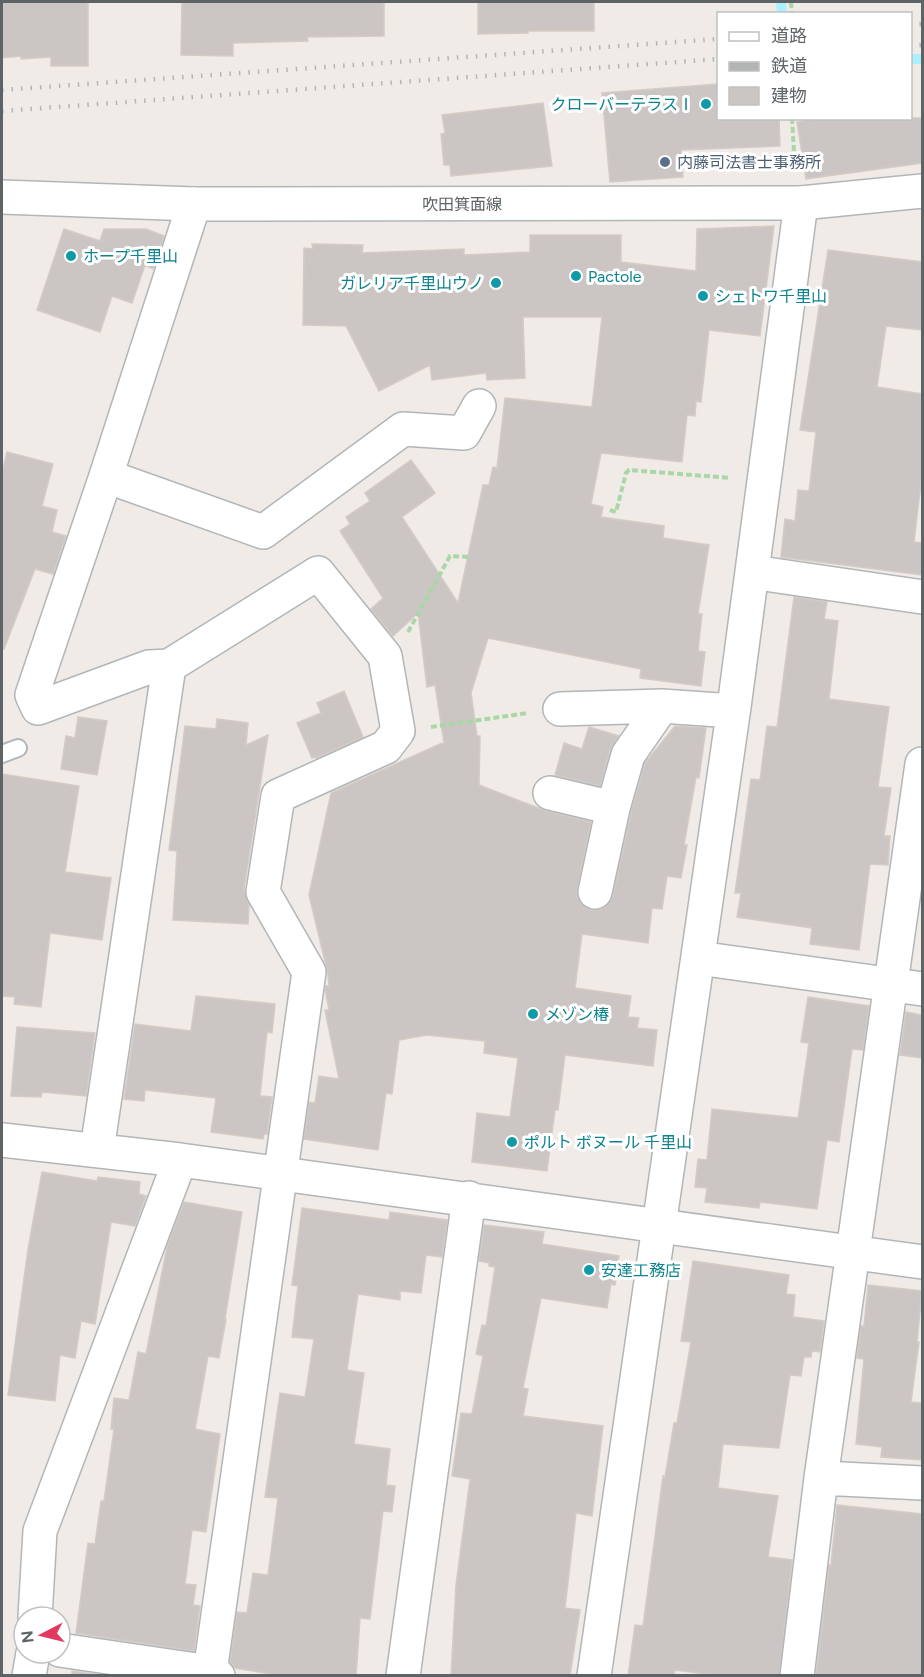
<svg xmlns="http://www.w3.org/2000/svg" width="924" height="1677" viewBox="0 0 924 1677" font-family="Figtree,'Noto Sans JP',sans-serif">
	<rect width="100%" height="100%" fill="#f0ebe7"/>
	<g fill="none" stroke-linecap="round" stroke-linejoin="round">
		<path stroke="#abf0fc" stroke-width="10" d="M781,2L782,14
			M910,59H922"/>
	</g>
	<path fill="#cbc6c4" stroke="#d4cbc5" stroke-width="1.5" d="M2,2H88V66H51V57L21,59V56L2,58Z
		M182,2H384V36L307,37L308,41L233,43V56L181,55Z
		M478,2H594V31H528V33L478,34Z
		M718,84V118H779L780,146L681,150L683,177L610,182L602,93Z
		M543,103L552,166L451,176L450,165H444L441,134L445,133L442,115Z
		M821,118H922V163L806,179L797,122Z
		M774,226L760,336L709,330L701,402L696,401L695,416L687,415L682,462L601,453L591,504L603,507L601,517L664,526L663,538L709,545L698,614H702L698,651L705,652L701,686L640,678L641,669L488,638L471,693L477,736H480L479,785L546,811L591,822L577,889V897L582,905L592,910H600L608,905L613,896L631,813L645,763L675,726L706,728L699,778L696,777L684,845H687L681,878L667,876L662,909L652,908L648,943L582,934L575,988L631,996L628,1017L639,1018L637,1028L657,1030L653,1066L565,1055L558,1110H555L547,1171L472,1162L477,1113L510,1117L518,1058L484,1053L485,1041L427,1035L399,1040L392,1094L386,1093L378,1150L304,1139L309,1102L315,1103L319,1076L339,1079L325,1010H329L325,989L326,986H329L328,974L309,895L331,793L440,744L444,743L435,685L427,687L418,613L393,636L371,609L383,598L340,531L350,524L346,517L370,501L365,493L411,460L435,493L402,517L458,603L483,485H489L493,467L497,468L505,398L592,407L602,317H523L525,378L487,380L486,373L432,380L430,365L379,391L346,326L303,325L304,248L313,249L312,244L363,245L362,253L464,249V255L530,252V235H621V262L696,271L697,229Z
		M64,229L100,241L104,229H146L164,236L153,269L145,265L132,303L112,296L100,332L37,310Z
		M828,250L922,262V330L886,326L877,387L922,394V474L914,542L922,543V575L781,557L785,519L795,521L798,490L809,491L816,432L800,430Z
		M7,452L53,464L42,506L57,510L52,532L66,536L53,574L35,569L4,649H2V472Z
		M794,597L827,602L824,619L838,621L829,699L889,707L878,787L891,788L884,836H890L888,865L870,864L859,950L810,944L812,928L737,917L741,893H735L751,779L760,780L767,726L777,727Z
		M344,691L363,737L316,758L315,757L312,758L297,723L321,713L317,703Z
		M78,717L107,721L97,775L61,769L66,736L75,738Z
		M217,719L248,723L246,745L268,735L244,889L249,905L248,924L173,920L177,851L169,850L185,726L216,729Z
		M589,727L619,736L610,750L600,786L555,775L564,743L582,749Z
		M2,774L79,786L65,872L111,878L102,940L50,933L41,1007L14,1004L15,997L2,996Z
		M196,996L275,1004L272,1033L267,1032L260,1096L272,1097L267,1134H264L263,1139L211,1132L216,1098L145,1090L144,1101L124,1099L135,1024L191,1031Z
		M808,997L869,1006L863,1050L852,1049L839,1142L827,1140L817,1209L760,1202L759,1208L705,1202L707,1188L695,1187L698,1159L707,1160L712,1109L798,1118L809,1043L801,1042Z
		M906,1012L922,1015V1058L900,1055Z
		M17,1027L95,1033L86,1096L42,1092L41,1097L11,1096Z
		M42,1172L97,1181L98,1177L140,1182L139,1194L146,1196L135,1226L111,1222L95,1324L81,1321L75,1358L60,1355L55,1401L8,1395L28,1249Z
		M184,1202L242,1212L225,1319H226L219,1358L208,1356L195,1429L220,1434L206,1532L192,1530L185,1584L196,1585L193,1605L200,1606L194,1651L76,1633L88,1543L95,1544L101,1501H104L114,1429H111L114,1398L129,1400L138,1352L146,1354L167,1247Z
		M302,1208L389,1220L390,1212L447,1220L442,1257L426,1255L421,1293L400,1291V1300L358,1294L347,1370L364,1373L354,1444L390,1449L386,1485L395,1486L392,1512L383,1511L370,1619L360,1618L356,1676H283L235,1668L230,1663L237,1612L247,1613L253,1573L268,1575L278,1498L265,1497L280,1393L305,1397L314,1339L292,1337L298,1286L292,1285Z
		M484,1225L544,1232L542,1244L619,1256L615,1285L611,1284L607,1308L541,1298L523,1388L528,1389L523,1416L603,1426L592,1516L576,1513L565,1608L580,1610L570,1676H451L456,1585L470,1479L452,1476L461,1413L472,1414L483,1356L476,1354L482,1325L486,1326L495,1267L489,1266V1263L479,1261Z
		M693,1261L789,1275L786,1294L795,1295L793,1317L824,1321L820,1352L812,1351L811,1357H804L801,1376L790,1375L779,1448L723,1444L718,1488L778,1496L768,1557L792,1560L779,1676H722L675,1670L674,1676H628L635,1625L643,1626L663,1476L665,1477L674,1423H677L691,1342L681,1341Z
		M868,1285L922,1291L917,1342H919L911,1402L922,1403V1460L881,1457L882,1447L856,1444L864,1359L857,1358L861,1326H864Z
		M837,1505L922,1514V1676H816L829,1565L831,1566Z
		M72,1671L105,1676H72Z"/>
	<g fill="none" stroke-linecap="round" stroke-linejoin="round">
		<defs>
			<path id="lane" d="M2,754L18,748"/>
			<path id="street" d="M194,204L106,476L32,695L38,708L149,667L169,666L318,573L385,656L398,731L386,747L278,796L263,892L309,972L210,1672L206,1676
				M106,476L263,532L403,429L464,433L479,406
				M752,572L922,597
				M560,709L662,706L719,710L734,707
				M550,793L613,808
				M595,892L613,808L628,755L662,706
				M698,958L922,989
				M2,1140L180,1160L922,1262
				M97,1150L169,666
				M821,1478L922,1483
				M35,1617L40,1531L180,1160
				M60,1650L210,1672L218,1676
				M29,1676L33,1653
				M403,1676L469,1198
				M594,1676L734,707L801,203
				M797,1676L821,1478L922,764"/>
			<path id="secondary" d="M2,197L194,204L801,203L922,191"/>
		</defs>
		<use href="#lane" stroke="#b2b6b8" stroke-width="20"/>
		<use href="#street" stroke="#b2b6b8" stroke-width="36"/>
		<use href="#secondary" stroke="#b1b6b8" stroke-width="36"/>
		<path stroke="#aad7a8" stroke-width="4" stroke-dasharray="6 3" stroke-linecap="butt" d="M791,2L792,14
			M792,118L795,169
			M610,510L616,512L626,473L629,470L731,478
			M408,632L450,556L470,557
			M431,727L528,713"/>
		<use href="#lane" stroke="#fff" stroke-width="16"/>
		<use href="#street" stroke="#fff" stroke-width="33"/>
		<use href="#secondary" stroke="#fff" stroke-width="33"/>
		<path stroke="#b3b4b4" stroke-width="4.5" stroke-dasharray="1.5 8" stroke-linecap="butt" d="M910,25L922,24
			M910,46L922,45
			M2,90L718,39
			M2,111L718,59"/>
	</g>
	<g fill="#0f9aa8" stroke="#fff" stroke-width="2">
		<circle cx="706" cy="104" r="6"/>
		<circle cx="71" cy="256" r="6"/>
		<circle cx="576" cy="276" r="6"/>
		<circle cx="496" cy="283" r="6"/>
		<circle cx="703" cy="296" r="6"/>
		<circle cx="533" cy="1014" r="6"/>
		<circle cx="512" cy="1142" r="6"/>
		<circle cx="589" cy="1270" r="6"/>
	</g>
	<circle fill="#5c6f8a" stroke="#fff" stroke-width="2" cx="665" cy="162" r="6"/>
	<g text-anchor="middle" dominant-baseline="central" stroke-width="6" stroke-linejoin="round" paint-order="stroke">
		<g font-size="16" fill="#0d838f" stroke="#fff" text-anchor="start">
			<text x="694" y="104" text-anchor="end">クローバーテラスⅠ</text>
			<text x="83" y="256">ホープ千里山</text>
			<text x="588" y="276">Pactole</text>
			<text x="484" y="283" text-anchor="end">ガレリア千里山ウノ</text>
			<text x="715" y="296">シェトワ千里山</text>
			<text x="545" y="1014">メゾン椿</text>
			<text x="524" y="1142">ポルト ボヌール 千里山</text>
			<text x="601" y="1270">安達工務店</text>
		</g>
		<g font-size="16" fill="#4e5e75" stroke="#fff" text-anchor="start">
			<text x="677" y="162">内藤司法書士事務所</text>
		</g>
		<g font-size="16" fill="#5e6466" stroke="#fff">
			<text x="462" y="204">吹田箕面線</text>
		</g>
	</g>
	<rect width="924" height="1677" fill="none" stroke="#5e6466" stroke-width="6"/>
	<rect x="717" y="12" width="195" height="108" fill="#ffffff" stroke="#bfc1c2" stroke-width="1.5"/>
	<rect x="729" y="32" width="30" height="9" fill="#ffffff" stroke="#bfc1c2" stroke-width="1.5"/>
	<text x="771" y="42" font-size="18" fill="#5e6466">道路</text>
	<rect x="729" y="62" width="30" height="9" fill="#b3b4b4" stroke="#bfc1c2" stroke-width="1.5"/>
	<text x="771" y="72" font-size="18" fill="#5e6466">鉄道</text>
	<rect x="729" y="87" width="30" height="18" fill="#cbc6c4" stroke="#bfc1c2" stroke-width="1.5"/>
	<text x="771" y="102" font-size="18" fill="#5e6466">建物</text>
	<g transform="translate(42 1635) rotate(263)"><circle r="28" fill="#ffffff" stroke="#bfc1c2" stroke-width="1.5"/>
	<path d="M0-4.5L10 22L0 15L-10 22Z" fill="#e3395e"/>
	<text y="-9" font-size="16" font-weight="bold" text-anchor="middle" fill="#5e6466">N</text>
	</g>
</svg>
